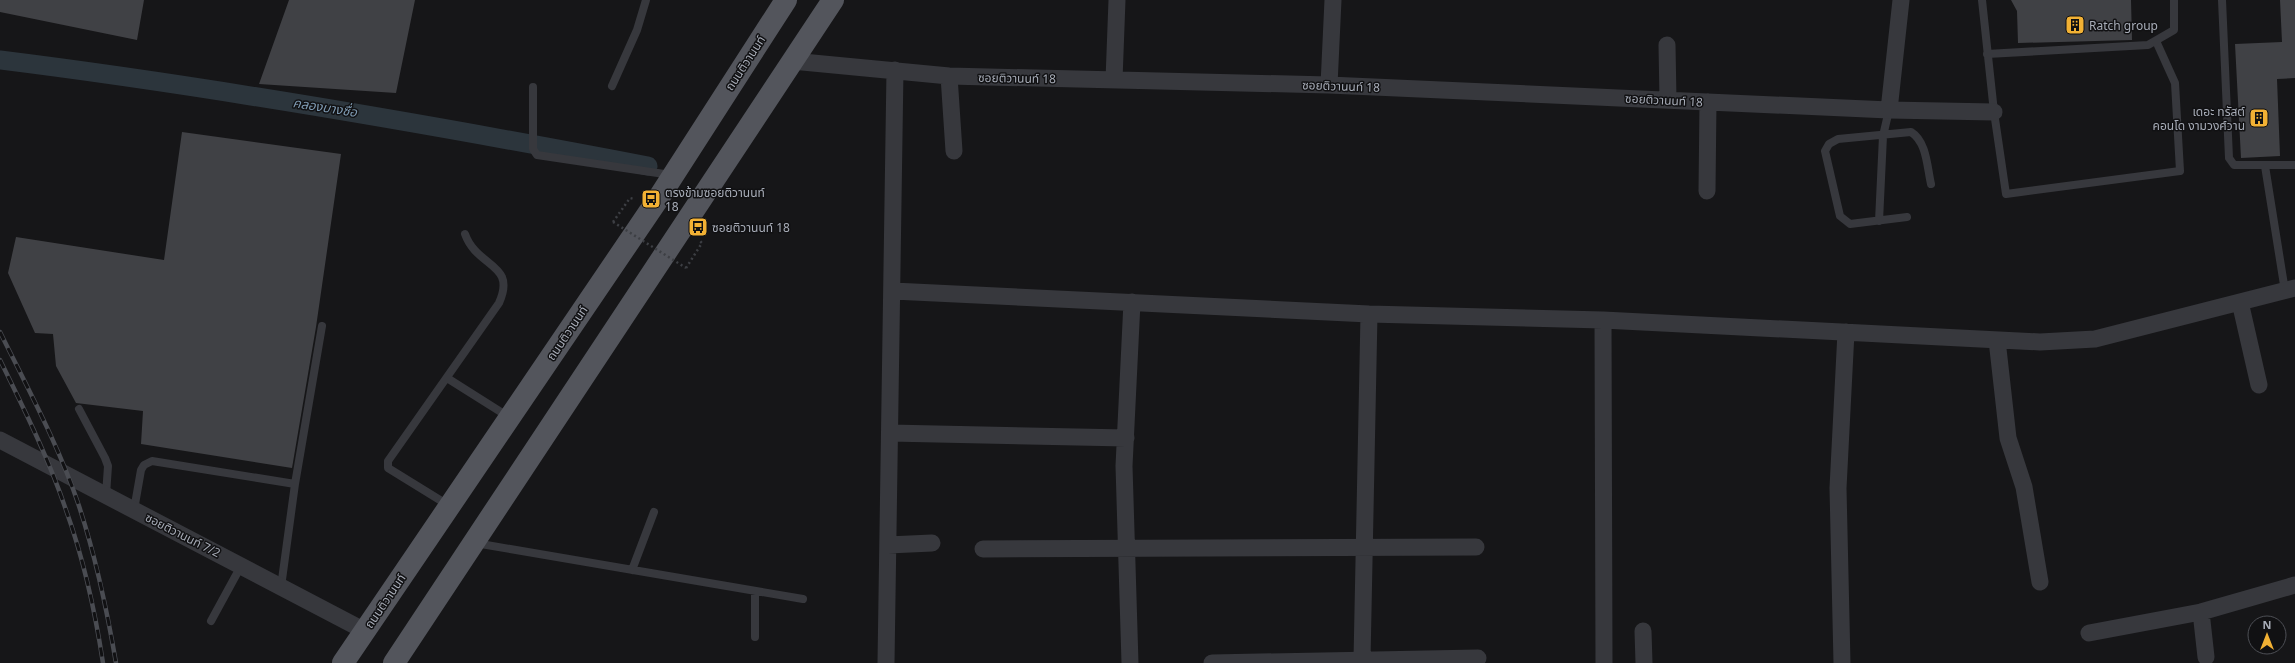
<svg xmlns="http://www.w3.org/2000/svg" width="2295" height="663" viewBox="0 0 2295 663" font-family="'Noto Sans','Noto Sans Thai',sans-serif">
	<rect width="100%" height="100%" fill="#161618"/>
	<g fill="none" stroke-linecap="round" stroke-linejoin="round">
		<path stroke="#2c353c" stroke-width="19" d="M0,60C217,87 433,125 648,166"/>
	</g>
	<path fill="#404145" d="M0,0H144L137,40L0,12Z
		M289,0H415L396,93L259,84Z
		M2011,0H2131L2132,40L2018,43L2017,11Z
		M2280,0H2295V78L2277,79L2280,156L2241,158L2235,44L2282,42Z
		M182,132L341,154L316,327L292,468L141,444L143,411L76,403L56,366L53,334L35,333L8,273L16,237L164,260Z"/>
	<g fill="none" stroke-linecap="round" stroke-linejoin="round">
		<path stroke="#3d3f44" stroke-width="2.5" stroke-dasharray="2 3" stroke-linecap="butt" d="M613,222L630,198L634,199
			M686,268L702,243L699,240"/>
		<path stroke="#37383d" stroke-width="8" d="M1982,0L1994,112L2006,194L2180,171L2175,83L2156,41
			M2222,0L2229,158L2234,165H2295
			M1987,54L2148,45L2174,30V0
			M612,86L637,30L646,0
			M533,87V149L537,155L671,175
			M2265,166L2285,291
			M1907,217L1850,224L1840,216L1825,151L1829,144L1838,139L1911,132C1927,142 1927,167 1931,184
			M1879,221L1883,136L1889,110
			M447,378L509,417
			M79,409L105,458L108,466L106,495
			M448,505L388,468V461L499,303C517,263 477,268 465,234
			M134,510L141,470L144,465L152,461L295,484
			M475,543L803,599
			M632,570L654,512
			M281,587L295,484L322,326
			M211,621L241,566
			M755,637V591"/>
		<path stroke="#37383d" stroke-width="17" d="M1667,45L1668,100
			M792,61L949,76L1329,85L1889,110L1994,112
			M949,76L954,151
			M1114,80L1117,0
			M1329,85L1333,0
			M1889,110L1901,0
			M1707,191L1708,102
			M893,291L1369,314L1603,320L2040,342L2095,339L2295,288
			M2240,302L2259,385
			M1603,320L1604,663
			M1997,340L2008,438L2024,487L2040,582
			M890,433L1126,438
			M0,440L365,631
			M888,545L932,543
			M983,549L1476,547
			M2201,612L2206,657
			M1643,631L1644,663
			M2089,633L2201,612L2295,585
			M1362,660L1369,314
			M886,663L895,70
			M1130,663L1124,466L1132,302
			M1212,663L1478,658
			M1842,663L1838,488L1846,332"/>
		<path stroke="#53555c" stroke-width="22" d="M343,663L656,202L786,0
			M394,663L833,0"/>
		<defs>
			<path id="rail" d="M0,332C28,389 59,446 79,506C96,558 107,610 116,663
				M0,360C24,409 49,459 66,510C84,560 95,611 103,663"/>
		</defs>
		<use href="#rail" stroke="#4a4c52" stroke-width="4.5"/>
		<use href="#rail" stroke="#111113" stroke-width="3" stroke-dasharray="9" stroke-linecap="butt"/>
		<path stroke="#3d3f44" stroke-width="2.5" stroke-dasharray="2 3" stroke-linecap="butt" d="M613,222L686,268"/>
	</g>
	<defs>
		<symbol id="building-square" viewBox="-11 -11 22 22"><rect x="-9" y="-9" width="18" height="18" rx="4" fill="#f2b134" stroke="#111113"/><path d="M-4-6H4V6H1V3H-1V6H-4ZM-2.5-4.3h1.7v1.8h-1.7ZM.8-4.3h1.7v1.8H.8ZM-2.5-1h1.7V.8h-1.7ZM.8-1h1.7V.8H.8Z" fill="#111"/></symbol>
		<symbol id="bus-square" viewBox="-11 -11 22 22"><rect x="-9" y="-9" width="18" height="18" rx="4" fill="#f2b134" stroke="#111113"/><path d="M-5-6H5V4H4V6H2V4H-2V6H-4V4H-5ZM-3.5-4V0h7V-4ZM-3.5 1.2v1.5H-2V1.2ZM2 1.2v1.5H3.5V1.2Z" fill="#111"/></symbol>
	</defs>
	<g fill-rule="evenodd">
		<use href="#building-square" x="2064" y="14" width="22" height="22"/>
		<use href="#building-square" x="2248" y="107" width="22" height="22"/>
		<use href="#bus-square" x="640" y="188" width="22" height="22"/>
		<use href="#bus-square" x="687" y="216" width="22" height="22"/>
	</g>
	<g text-anchor="middle" dominant-baseline="central" stroke-width="3" stroke-linejoin="round" paint-order="stroke">
		<g font-size="12" fill="#a8adb8" stroke="#111113" text-anchor="start">
			<text x="2089" y="25">Ratch group</text>
			<text x="2245" y="111" text-anchor="end">เดอะ ทรัสต์<tspan x="2245" dy="14">คอนโด งามวงศ์วาน</tspan></text>
			<text x="665" y="192">ตรงข้ามซอยติวานนท์<tspan x="665" dy="14">18</tspan></text>
			<text x="712" y="227">ซอยติวานนท์ 18</text>
		</g>
		<g font-size="12" fill="#a8adb8" stroke="#111113">
			<text transform="translate(745 63) rotate(-57)">ถนนติวานนท์</text>
			<text transform="translate(1017 78) rotate(1)">ซอยติวานนท์ 18</text>
			<text transform="translate(1341 86) rotate(2)">ซอยติวานนท์ 18</text>
			<text transform="translate(1664 100) rotate(3)">ซอยติวานนท์ 18</text>
			<text transform="translate(567 333) rotate(-56)">ถนนติวานนท์</text>
			<text transform="translate(183 535) rotate(27)">ซอยติวานนท์ 7/2</text>
			<text transform="translate(385 601) rotate(-56)">ถนนติวานนท์</text>
		</g>
		<g font-size="13" font-style="italic" fill="#7f9bb3" stroke="#111113">
			<text transform="translate(325 107) rotate(9)">คลองบางซื่อ</text>
		</g>
	</g>
	<g transform="translate(2267 635)"><circle r="19" fill="#111113" stroke="#4d4f55"/>
	<path d="M0-3L7 15L0 10L-7 15Z" fill="#f2b134"/>
	<text y="-6" font-size="11" font-weight="bold" text-anchor="middle" fill="#a8adb8">N</text>
	</g>
</svg>
